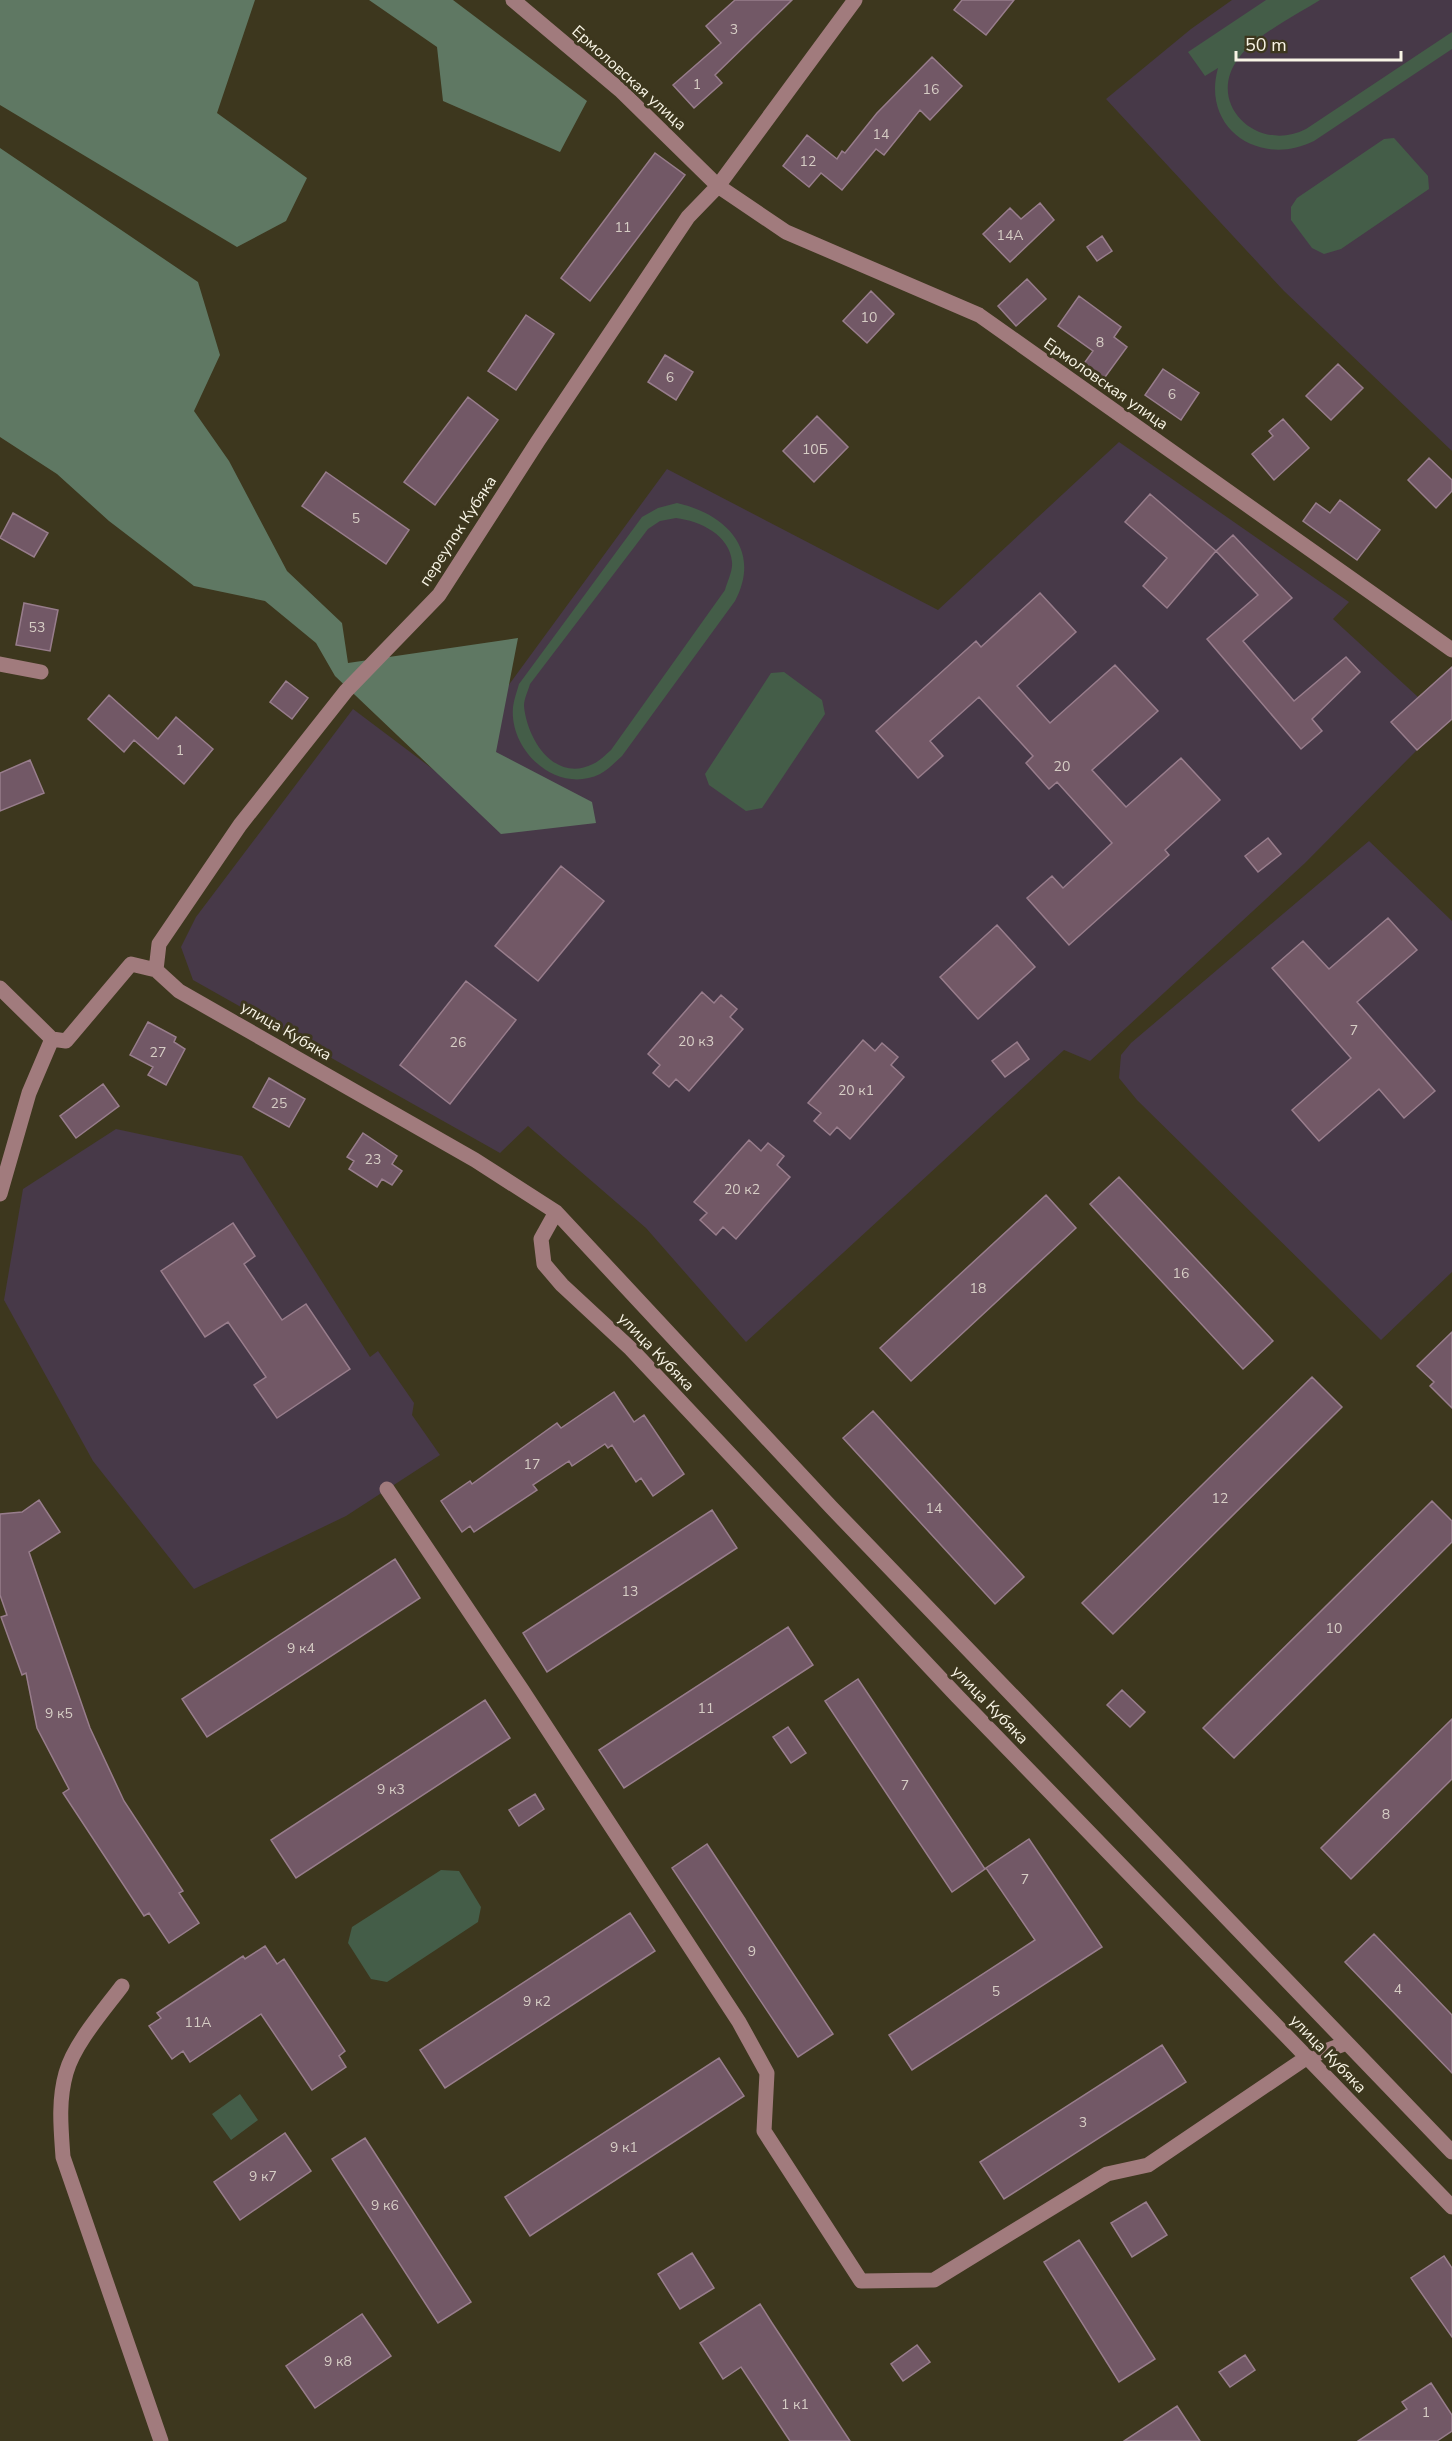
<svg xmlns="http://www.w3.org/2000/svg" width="1452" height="2441" viewBox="0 0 1452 2441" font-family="'Nunito Sans',sans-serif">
	<rect width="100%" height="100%" fill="#3d371e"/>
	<path fill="#473948" d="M1232,0H1452V451L1284,291L1106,99L1191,29Z
		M1119,442L1349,602L1333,619L1418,697L1392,722L1417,750L1305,863L1090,1061L1064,1050L746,1342L646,1228L528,1126L500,1153L193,980L181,947L196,917L353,709L442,776L667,469L938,610Z
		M1369,841L1452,921V1272L1381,1340L1137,1100L1119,1078L1121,1055L1131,1043Z
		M116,1129L242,1156L370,1357L378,1351L414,1403L412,1415L440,1455L346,1516L194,1589L93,1461L4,1300L23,1189Z"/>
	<path fill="#445d48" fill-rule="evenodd" d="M1266,0H1320C1296,15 1254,36 1238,59C1205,104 1258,154 1306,129L1452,32V49L1314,141C1260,168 1201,129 1218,68L1205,76L1188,52Z
		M1394,138L1428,176L1429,189L1341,249L1324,254L1312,248L1291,220V207L1297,198L1384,139Z
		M677,503C726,514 762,550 735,601L622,756C615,762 608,770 600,774C557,795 509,751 513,707C514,699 517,691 519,684L642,517L658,508ZM676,518C700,521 730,535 732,562C733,571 727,582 725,590L611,750C606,754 600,761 593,764C555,783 527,740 524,706C524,699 528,691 530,684L648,529L660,521Z
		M784,672L822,700L825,714L762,808L746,811L709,785L705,774L771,673Z
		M441,1870L459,1871L481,1907L478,1922L387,1982L371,1979L348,1943L352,1927Z
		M240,2094L258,2120L231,2140L212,2114Z"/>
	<path fill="#5f7863" d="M0,0H255L217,113L307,178L286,221L237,247L0,105Z
		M369,0H453L587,101L560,152L443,101L437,47Z
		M0,148L198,282L220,355L194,411L229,461L287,571L342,623L348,663L518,638L496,752L592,802L596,823L501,834L335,676L316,643L265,601L194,586L109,521L57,474L0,437Z"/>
	<path fill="#725866" stroke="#987d8c" stroke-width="1.5" d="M735,0H792L715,75L722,83L694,108L673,85L721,43L706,26Z
		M962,0H1014L986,35L954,10Z
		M932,57L962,86L930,120L920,110L884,155L876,149L842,190L821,173L809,187L783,166L807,135L837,159L842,151L845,153L877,113Z
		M655,153L685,175L590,301L561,278Z
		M1040,203L1054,220L1010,262L983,234L1010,208L1021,219Z
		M1102,236L1112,251L1097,261L1087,247Z
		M1027,279L1046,299L1016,326L998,306Z
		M871,291L894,314L867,343L843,321Z
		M1079,296L1121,327L1114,337L1127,347L1100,384L1080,369L1093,351L1058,326Z
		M526,315L554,334L516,390L488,371Z
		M665,355L693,372L676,400L648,382Z
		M1338,364L1363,388L1331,420L1306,396Z
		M1163,369L1199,393L1181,420L1145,395Z
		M468,397L498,420L435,505L404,482Z
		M817,416L848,447L814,482L783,451Z
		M1283,419L1309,448L1274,480L1252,454L1273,436L1269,431Z
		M1429,458L1452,480V491L1436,508L1408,480Z
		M326,472L409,530L386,564L302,506Z
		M1150,494L1216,551L1167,608L1143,586L1167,558L1125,522Z
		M1340,500L1380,530L1357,560L1303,521L1316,503L1330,513Z
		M13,513L48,533L34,557L0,538Z
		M1233,535L1292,598L1243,641L1294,701L1346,657L1360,672L1312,719L1322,731L1301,749L1207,639L1258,595L1216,551Z
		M1040,593L1076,632L1017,686L1050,723L1115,665L1158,711L1092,770L1126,807L1181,758L1220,800L1165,850L1169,855L1069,945L1027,898L1052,876L1063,888L1112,843L1057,782L1049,789L1026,763L1033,756L979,697L930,741L943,756L918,778L876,731L976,641L981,647Z
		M24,603L58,610L50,651L16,645Z
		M1452,667V719L1417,750L1391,722Z
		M286,681L308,698L292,719L270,702Z
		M109,695L158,739L176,717L213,749L184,784L134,740L124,752L88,719Z
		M30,760L44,793L0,811V773Z
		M1268,838L1281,854L1258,872L1245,856Z
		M561,866L604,901L538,981L495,946Z
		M1388,918L1417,950L1357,1002L1435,1091L1404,1118L1379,1089L1319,1141L1292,1110L1351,1058L1272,968L1303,941L1329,969Z
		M997,925L1035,967L978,1019L940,977Z
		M466,981L516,1020L450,1104L400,1065Z
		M702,992L714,1003L721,995L737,1009L730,1017L743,1029L689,1091L676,1079L669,1087L653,1073L660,1065L648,1054Z
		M148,1022L176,1037L174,1042L185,1049L166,1085L148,1075L153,1067L130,1055Z
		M863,1040L875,1051L882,1043L898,1057L891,1065L904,1077L850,1139L837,1127L830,1135L814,1121L821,1113L808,1103Z
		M1017,1042L1029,1059L1005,1077L992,1061Z
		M269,1078L305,1099L289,1127L253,1107Z
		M103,1084L119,1106L76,1138L60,1116Z
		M363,1133L397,1156L392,1164L402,1171L392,1185L382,1179L377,1187L349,1169L354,1161L347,1157Z
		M749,1140L761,1151L768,1143L784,1156L777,1165L790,1177L736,1239L723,1227L716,1235L700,1220L707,1213L694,1202Z
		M1119,1177L1273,1341L1243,1369L1090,1204Z
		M1046,1195L1076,1228L911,1381L880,1348Z
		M233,1223L255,1256L244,1264L282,1320L306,1304L350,1369L277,1418L254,1385L266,1377L228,1322L205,1337L161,1271Z
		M1452,1332V1408L1430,1386L1434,1382L1417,1366Z
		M1312,1377L1342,1407L1113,1634L1082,1603Z
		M614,1392L634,1422L644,1415L684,1474L653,1496L641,1478L636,1482L612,1445L608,1448L605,1444L572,1466L569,1461L533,1485L537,1490L474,1532L470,1526L462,1532L441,1501L470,1481L472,1484L557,1423L561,1428Z
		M873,1411L1024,1577L995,1604L843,1438Z
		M39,1500L60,1532L29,1552L90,1728L124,1801L183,1891L179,1893L199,1923L169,1943L149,1913L144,1916L63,1793L69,1789L37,1728L26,1673L22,1675L1,1617L7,1615L0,1595V1514L22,1512Z
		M1432,1501L1452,1521V1542L1234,1758L1203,1728Z
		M712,1510L737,1548L547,1672L523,1633Z
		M395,1559L420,1598L207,1737L182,1699Z
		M788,1627L813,1665L624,1788L599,1750Z
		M858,1679L985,1869L952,1892L825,1701Z
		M1122,1690L1145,1712L1130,1727L1107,1705Z
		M485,1700L510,1738L296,1878L271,1840Z
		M1452,1719V1779L1351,1879L1321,1848Z
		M788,1727L806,1753L791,1763L773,1737Z
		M535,1794L544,1809L519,1826L509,1810Z
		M1029,1839L1102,1947L912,2070L889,2035L1035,1940L986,1868Z
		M707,1844L833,2034L798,2057L672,1868Z
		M630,1913L655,1951L445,2088L420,2050Z
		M1374,1934L1452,2015V2073L1345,1962Z
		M265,1946L277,1964L284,1959L345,2051L339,2056L346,2067L312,2090L261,2014L190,2062L183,2051L172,2059L149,2026L161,2018L157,2013L243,1956L245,1959Z
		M1162,2045L1186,2082L1004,2199L980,2162Z
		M719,2058L744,2096L530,2236L505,2197Z
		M285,2133L311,2171L240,2220L214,2182Z
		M365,2138L471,2302L438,2323L332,2159Z
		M1146,2202L1167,2235L1132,2257L1111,2223Z
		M1079,2240L1155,2359L1119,2382L1044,2262Z
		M692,2253L714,2288L680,2309L658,2274Z
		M1444,2256L1452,2268V2337L1411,2278Z
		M760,2304L772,2323L850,2441H790L741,2367L723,2379L700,2343Z
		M362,2314L391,2356L315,2408L286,2366Z
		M917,2345L930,2362L903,2381L891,2364Z
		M1245,2355L1255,2370L1230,2387L1219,2372Z
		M1431,2383L1452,2415V2431L1437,2441H1358L1407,2409L1402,2402Z
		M1177,2406L1200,2441H1124Z"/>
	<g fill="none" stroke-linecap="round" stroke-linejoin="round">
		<path stroke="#a17b7d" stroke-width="15" d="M855,0L718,186L786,232L979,315L1452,650
			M0,664L41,672
			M156,970L159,944L240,825L346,691L439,595L538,441L688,217L718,186L620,90L513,0
			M0,988L52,1039
			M0,1194L29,1093L52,1039L66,1041L131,964L156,970L179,991L475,1160L556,1212L831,1507L1452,2152
			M556,1212L541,1239L544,1264L562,1285L631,1349L957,1696L1452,2207
			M387,1489L522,1690L739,2022L767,2073L764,2131L861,2281L934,2280L1107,2174L1148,2165L1306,2058L1347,2043
			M122,1986C104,2010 74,2044 66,2073C58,2101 61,2129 63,2157L161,2441"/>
	</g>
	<g text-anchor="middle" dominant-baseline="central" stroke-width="6" stroke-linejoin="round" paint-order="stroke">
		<g font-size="14" fill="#d6cdc5">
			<text x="734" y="29">3</text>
			<text x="697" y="84">1</text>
			<text x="931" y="89">16</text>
			<text x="881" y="134">14</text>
			<text x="808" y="161">12</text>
			<text x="623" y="227">11</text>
			<text x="1010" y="235">14А</text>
			<text x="869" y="317">10</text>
			<text x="1100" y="342">8</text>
			<text x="670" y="377">6</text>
			<text x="1172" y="394">6</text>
			<text x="815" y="449">10Б</text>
			<text x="356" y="518">5</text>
			<text x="37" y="627">53</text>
			<text x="180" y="750">1</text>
			<text x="1062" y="766">20</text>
			<text x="1354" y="1030">7</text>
			<text x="696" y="1041">20 к3</text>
			<text x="458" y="1042">26</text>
			<text x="158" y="1052">27</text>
			<text x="856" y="1090">20 к1</text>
			<text x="279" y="1103">25</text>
			<text x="373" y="1159">23</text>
			<text x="742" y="1189">20 к2</text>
			<text x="1181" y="1273">16</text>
			<text x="978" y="1288">18</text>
			<text x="532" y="1464">17</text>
			<text x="1220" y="1498">12</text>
			<text x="934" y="1508">14</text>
			<text x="630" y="1591">13</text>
			<text x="1334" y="1628">10</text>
			<text x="301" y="1648">9 к4</text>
			<text x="706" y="1708">11</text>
			<text x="59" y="1713">9 к5</text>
			<text x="905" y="1785">7</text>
			<text x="391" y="1789">9 к3</text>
			<text x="1386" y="1814">8</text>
			<text x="1025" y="1879">7</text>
			<text x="752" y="1951">9</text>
			<text x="1398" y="1989">4</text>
			<text x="996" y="1991">5</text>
			<text x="537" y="2001">9 к2</text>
			<text x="198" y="2022">11А</text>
			<text x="1083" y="2122">3</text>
			<text x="624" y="2147">9 к1</text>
			<text x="263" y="2176">9 к7</text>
			<text x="385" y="2205">9 к6</text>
			<text x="338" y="2361">9 к8</text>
			<text x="795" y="2404">1 к1</text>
			<text x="1426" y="2412">1</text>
		</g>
		<g font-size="16" fill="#f8f4e5" stroke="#3d371e">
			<text transform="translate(629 78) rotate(42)">Ермоловская улица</text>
			<text transform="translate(1106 384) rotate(35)">Ермоловская улица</text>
			<text transform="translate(458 531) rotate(-57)">переулок Кубяка</text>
			<text transform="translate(286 1031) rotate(30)">улица Кубяка</text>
			<text transform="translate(656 1352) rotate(46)">улица Кубяка</text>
			<text transform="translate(990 1705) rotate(46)">улица Кубяка</text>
			<text transform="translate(1328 2054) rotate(46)">улица Кубяка</text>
		</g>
	</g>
	<path d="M1236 51v9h165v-9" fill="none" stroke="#f8f4e5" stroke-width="3"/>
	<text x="1245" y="51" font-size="18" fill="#f8f4e5" stroke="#3d371e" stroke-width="4.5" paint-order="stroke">50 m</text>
</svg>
